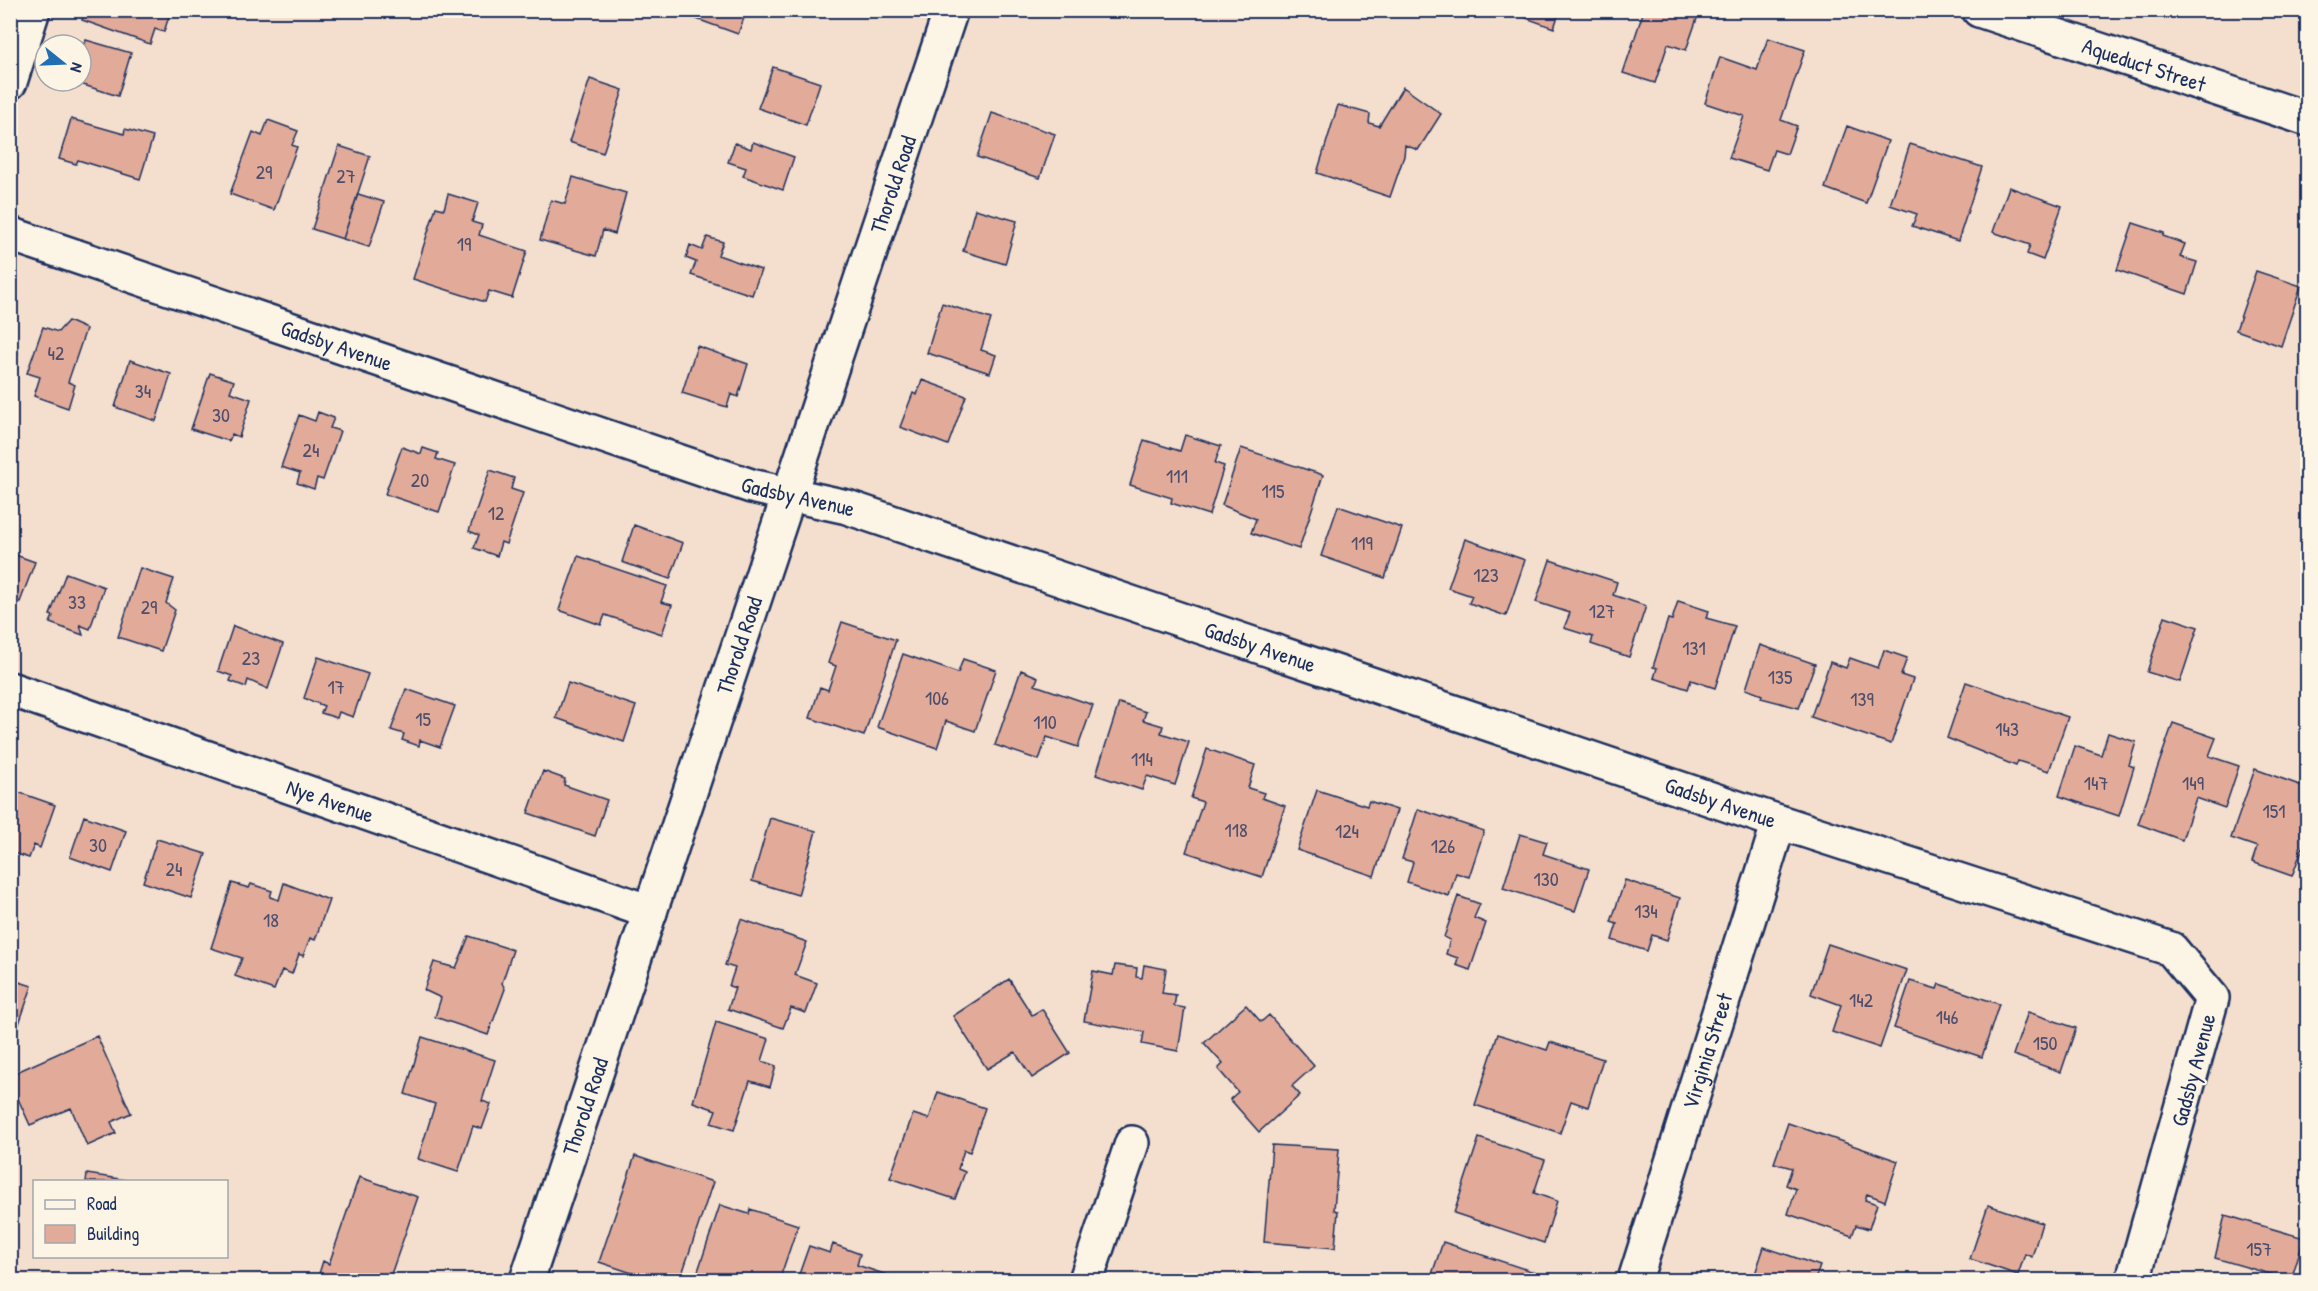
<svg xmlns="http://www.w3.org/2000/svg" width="2318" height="1291" viewBox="0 0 2318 1291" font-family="'Patrick Hand',sans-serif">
	<rect width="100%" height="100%" fill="#f4dfce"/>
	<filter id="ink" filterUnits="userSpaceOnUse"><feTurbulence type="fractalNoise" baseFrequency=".0167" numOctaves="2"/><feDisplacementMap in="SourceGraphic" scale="12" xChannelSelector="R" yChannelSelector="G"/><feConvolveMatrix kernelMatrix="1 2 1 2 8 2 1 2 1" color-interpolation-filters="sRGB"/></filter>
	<g filter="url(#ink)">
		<path fill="#e2ab99" stroke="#1b2f5e" stroke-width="1.5" d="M85,10H162L170,13L164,32L155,29L150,44L82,20Z
			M672,10H747L738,34Z
			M1504,10H1560L1554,28Z
			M1644,10H1700L1686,50L1668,44L1655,83L1623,73Z
			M1768,38L1805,50L1781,120L1797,126L1787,154L1774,150L1767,170L1729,158L1744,116L1705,103L1720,57L1757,70Z
			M73,40L85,44L86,40L131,53L118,96L71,81H81V45H71Z
			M773,67L820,83L806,125L758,108Z
			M590,79L623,90L603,153L569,142Z
			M1403,87L1441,114L1418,150L1405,145L1404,156L1390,197L1317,173L1338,105L1370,114L1369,123L1379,126Z
			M992,113L1055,134L1040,178L977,157Z
			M71,119L124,134L125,129L153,137L140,179L78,160L76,164L59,159Z
			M268,120L298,131L292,145L297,147L274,210L230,194L253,132L262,136Z
			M1847,126L1888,141L1866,203L1825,188Z
			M753,142L794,157L783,190L743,176L746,168L728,162L735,143L751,149Z
			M1910,144L1982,167L1958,241L1912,226L1917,214L1890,205Z
			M339,146L370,156L343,239L312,229Z
			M573,177L626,193L615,234L603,230L596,256L540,240L551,200L565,204Z
			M2009,187L2062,206L2043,260L2027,254L2030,245L1993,232Z
			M358,194L384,202L369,247L343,239Z
			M448,194L478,203L472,222L482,225L479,235L527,251L512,298L489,291L485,302L413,279L436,207L444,209Z
			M975,209L1017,221L1005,264L963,251Z
			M2133,223L2164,233L2163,236L2185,244L2180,257L2197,262L2187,294L2117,270Z
			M707,237L723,242L718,255L761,270L752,295L691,275L696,262L686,258L690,245L702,250Z
			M2256,271L2301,286L2281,346L2236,330Z
			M942,303L991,319L981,350L996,355L990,373L927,353Z
			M68,321L86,329L68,382L75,385L68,408L34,396L40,377L27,373L43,327L58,332Z
			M697,346L748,364L738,397L731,394L727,407L682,393Z
			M10,351L18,353L10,376Z
			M130,360L171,374L156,421L115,407Z
			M210,373L234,381L230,392L251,399L239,437L232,434L229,441L191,429Z
			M922,380L966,396L948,445L900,427L913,393L917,395Z
			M318,412L334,418L330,428L340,431L323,480L317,478L314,489L297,483L300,473L281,467L299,415L315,421Z
			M1185,435L1221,446L1215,463L1224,466L1209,515L1171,503L1172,498L1130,485L1144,440L1180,451Z
			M402,447L421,454L423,448L438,453L436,459L455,465L439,512L385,494Z
			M1241,448L1323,475L1299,549L1251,533L1256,519L1222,505Z
			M490,470L514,478L511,489L523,493L506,544L501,542L497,556L474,548L479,535L469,531Z
			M1338,506L1402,528L1385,578L1321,556Z
			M634,525L683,543L670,579L622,562Z
			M1465,539L1525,560L1506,616L1469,603L1472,596L1448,588Z
			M10,553L35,562L20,602L10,598Z
			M578,556L667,586L661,602L672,605L662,634L605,615L601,625L559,610Z
			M1550,560L1617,582L1613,595L1646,606L1629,657L1591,644L1593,637L1564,628L1570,613L1536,602Z
			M140,568L174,579L166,603L175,610L161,651L118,637Z
			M66,573L104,587L90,629L80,625L83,635L50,623L53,616L50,615Z
			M1678,601L1709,611L1706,618L1735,626L1715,688L1691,680L1688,689L1654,678L1657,668L1653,667L1668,619L1672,620Z
			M2165,616L2198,627L2180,682L2147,672Z
			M842,622L896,640L864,736L810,718L820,687L828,690L836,666L828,663Z
			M233,626L283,644L268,689L248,680L246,687L230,681L232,676L218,671Z
			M1760,645L1815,664L1799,708L1761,698L1762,695L1746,689Z
			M1884,650L1907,658L1901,675L1913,679L1891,744L1811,717L1830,662L1846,668L1850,658L1878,668Z
			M903,654L958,673L963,659L996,670L975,731L946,721L937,748L877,727Z
			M318,657L368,674L353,717L339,712L337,718L321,713L324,706L304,698Z
			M1021,670L1038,677L1035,685L1093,705L1078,747L1047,737L1039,760L995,745Z
			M1966,682L2068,717L2049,771L2018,761L2016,766L1947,738Z
			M568,683L636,706L624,742L556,718Z
			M406,689L455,706L440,747L420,740L419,746L402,740L404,734L391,730Z
			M1119,703L1146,712L1143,720L1163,726L1161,733L1189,742L1175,785L1147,776L1142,790L1096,775Z
			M2173,723L2216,738L2209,756L2239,766L2225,808L2196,798L2182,840L2138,824Z
			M2108,733L2136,742L2129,765L2134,767L2119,816L2059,796L2075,746L2101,755Z
			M1207,749L1255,765L1248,788L1264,793L1262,798L1285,806L1262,877L1186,852L1203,802L1191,798Z
			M2255,769L2308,788V833L2292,876L2252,862L2257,847L2231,838Z
			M543,771L565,779L564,785L607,800L595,836L528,813Z
			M12,790L55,805L40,848L34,845L29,858L10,852Z
			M1317,790L1367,806L1369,801L1397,810L1374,876L1297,850Z
			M1418,809L1484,831L1469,877L1456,873L1449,896L1407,882L1413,862L1402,859Z
			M84,816L126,831L112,872L70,857Z
			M770,818L816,831L798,895L752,881Z
			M1520,834L1547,842L1543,854L1589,869L1575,911L1503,888Z
			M157,839L206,854L191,898L143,882Z
			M1625,880L1680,898L1667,940L1652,935L1647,951L1612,940L1617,924L1611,922Z
			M232,883L249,888L251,884L272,891L270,897L279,900L284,883L329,900L315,940L310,938L303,956L299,954L292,974L282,970L274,990L235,976L242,958L211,948Z
			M1458,896L1480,904L1474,918L1486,923L1470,970L1456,965L1458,958L1446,954L1450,940L1444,937Z
			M741,919L807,942L795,975L817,983L806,1013L791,1008L783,1028L728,1009L735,988L729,986L735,968L725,965Z
			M469,936L513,950L502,983L505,989L488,1035L435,1017L441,998L424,990L434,962L456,968Z
			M1828,944L1907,970L1880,1048L1832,1032L1841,1005L1811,994Z
			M1115,965L1137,968L1136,977L1142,978L1144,965L1166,969L1162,993L1176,995L1174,1006L1185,1008L1178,1051L1142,1044L1144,1032L1084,1021L1093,971L1113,975Z
			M10,979L32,986L10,1050Z
			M1009,979L1032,1015L1042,1009L1070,1053L1032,1078L1015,1052L987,1069L953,1016Z
			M1910,981L1937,989L1939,984L1999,1004L1982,1057L1894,1028Z
			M1246,1005L1261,1022L1269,1015L1314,1066L1292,1086L1300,1095L1259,1132L1230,1099L1238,1092L1218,1069L1223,1064L1204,1043Z
			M2028,1012L2076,1028L2061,1072L2013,1055Z
			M716,1022L769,1039L762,1061L776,1066L770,1087L750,1081L734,1130L711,1123L716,1110L693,1102Z
			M1498,1034L1547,1050L1550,1042L1603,1059L1588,1107L1571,1101L1560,1133L1475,1105Z
			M97,1036L131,1113L111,1122L116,1133L87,1146L71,1108L30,1125L10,1081V1075Z
			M422,1037L495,1060L482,1101L491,1104L482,1129L473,1126L458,1172L418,1159L435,1104L405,1094Z
			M938,1092L985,1108L970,1152L964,1150L958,1169L965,1172L955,1199L890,1178L913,1114L929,1119Z
			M1788,1123L1898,1161L1885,1201L1867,1194L1865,1200L1877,1204L1869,1229L1856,1225L1852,1236L1788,1214L1796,1189L1786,1185L1792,1168L1774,1163Z
			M1479,1138L1545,1160L1534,1193L1557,1201L1544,1243L1454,1213Z
			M1272,1145L1339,1149L1334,1210L1338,1211L1335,1248L1264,1242Z
			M635,1156L713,1182L680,1280H633L635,1274L599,1262Z
			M87,1174L139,1182H86Z
			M359,1177L418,1197L389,1280H317L323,1261L329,1264Z
			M720,1205L749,1214L750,1209L798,1225L781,1275L788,1278V1280H695Z
			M1988,1205L2042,1223L2032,1257L2025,1254L2018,1275L1970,1259Z
			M2225,1215L2304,1238L2291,1280L2215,1258Z
			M1443,1242L1534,1272L1531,1280H1430Z
			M833,1244L860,1254L857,1265L887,1275L885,1280H797L809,1246L830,1253Z
			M1764,1247L1820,1266L1815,1280H1753Z
			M1245,1272L1270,1280H1243Z"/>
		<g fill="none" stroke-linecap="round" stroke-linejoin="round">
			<defs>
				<g id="minor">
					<path id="s1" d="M1979,10L2308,119"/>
					<path d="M10,82L33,10"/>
					<path id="s2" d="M10,234L751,486L847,507L1779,822L2171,949L2212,998L2133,1280"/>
					<path id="s3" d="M10,689L650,912"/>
					<path id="s4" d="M527,1280L951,10"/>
					<path d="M1086,1280L1132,1143"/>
					<path id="s5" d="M1635,1280L1779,822"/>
				</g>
			</defs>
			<use href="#minor" stroke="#1b2f5e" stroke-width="38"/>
			<use href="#minor" stroke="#fcf5e5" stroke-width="33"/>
		</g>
	</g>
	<g text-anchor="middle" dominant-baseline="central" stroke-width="4.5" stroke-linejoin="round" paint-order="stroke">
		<g font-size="20" fill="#4d4e6d">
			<text x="264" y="171">29</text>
			<text x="346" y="175">27</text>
			<text x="464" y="243">19</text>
			<text x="56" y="352">42</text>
			<text x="143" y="390">34</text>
			<text x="221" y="414">30</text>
			<text x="311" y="449">24</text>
			<text x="1177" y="475">111</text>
			<text x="420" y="479">20</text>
			<text x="1273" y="490">115</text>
			<text x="496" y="512">12</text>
			<text x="1362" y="542">119</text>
			<text x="1486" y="574">123</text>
			<text x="77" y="601">33</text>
			<text x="149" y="606">29</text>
			<text x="1602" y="610">127</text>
			<text x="1694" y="647">131</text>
			<text x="251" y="657">23</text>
			<text x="1780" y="676">135</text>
			<text x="336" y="686">17</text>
			<text x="937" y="697">106</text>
			<text x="1862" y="698">139</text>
			<text x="423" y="718">15</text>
			<text x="1045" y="721">110</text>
			<text x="2007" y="728">143</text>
			<text x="1142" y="758">114</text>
			<text x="2096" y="782">147</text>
			<text x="2193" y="782">149</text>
			<text x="2274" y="810">151</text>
			<text x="1236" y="829">118</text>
			<text x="1347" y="830">124</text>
			<text x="98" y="844">30</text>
			<text x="1443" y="845">126</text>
			<text x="174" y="868">24</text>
			<text x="1546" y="878">130</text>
			<text x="1646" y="910">134</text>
			<text x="271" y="919">18</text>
			<text x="1861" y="999">142</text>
			<text x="1947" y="1016">146</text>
			<text x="2045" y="1042">150</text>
			<text x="2259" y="1248">157</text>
		</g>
		<g font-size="22" fill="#1b2f5e" stroke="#fcf5e5">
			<text stroke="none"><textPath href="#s1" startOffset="174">Aqueduct Street</textPath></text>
			<text stroke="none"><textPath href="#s4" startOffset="1155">Thorold Road</textPath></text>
			<text stroke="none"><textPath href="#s2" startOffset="345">Gadsby Avenue</textPath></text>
			<text stroke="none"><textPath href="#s2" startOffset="831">Gadsby Avenue</textPath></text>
			<text stroke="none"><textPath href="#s4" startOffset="669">Thorold Road</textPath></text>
			<text stroke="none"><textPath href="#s2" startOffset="1317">Gadsby Avenue</textPath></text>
			<text stroke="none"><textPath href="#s3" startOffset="339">Nye Avenue</textPath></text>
			<text stroke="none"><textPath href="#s2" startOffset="1803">Gadsby Avenue</textPath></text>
			<text stroke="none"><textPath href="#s5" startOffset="240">Virginia Street</textPath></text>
			<text transform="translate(2193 1070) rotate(-75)">Gadsby Avenue</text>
			<text stroke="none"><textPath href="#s4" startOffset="183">Thorold Road</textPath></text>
		</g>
	</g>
	<rect width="2318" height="1291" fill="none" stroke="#fcf5e5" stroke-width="36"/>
	<rect x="18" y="18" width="2282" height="1255" fill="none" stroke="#1b2f5e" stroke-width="2" filter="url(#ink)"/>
	<rect x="33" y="1180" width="195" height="78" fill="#fcf5e5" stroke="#a2a6af" stroke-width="1.5"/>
	<rect x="45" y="1200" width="30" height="9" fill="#fcf5e5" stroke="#a2a6af" stroke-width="1.5"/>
	<text x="87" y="1210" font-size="18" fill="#1b2f5e">Road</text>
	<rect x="45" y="1225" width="30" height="18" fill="#e2ab99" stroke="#a2a6af" stroke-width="1.5"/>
	<text x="87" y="1240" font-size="18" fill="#1b2f5e">Building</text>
	<g transform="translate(63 63) rotate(108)"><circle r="28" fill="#fcf5e5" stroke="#a2a6af" stroke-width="1.5"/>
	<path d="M0-4.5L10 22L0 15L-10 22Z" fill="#1f6fb2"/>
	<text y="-9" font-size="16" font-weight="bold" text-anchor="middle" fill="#1b2f5e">N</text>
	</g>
</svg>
